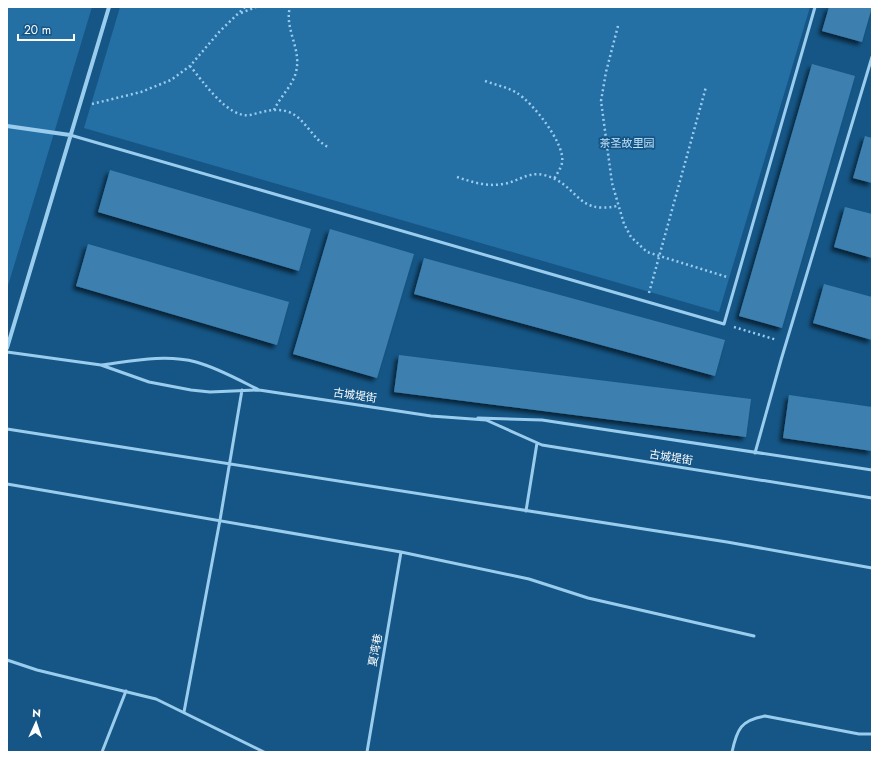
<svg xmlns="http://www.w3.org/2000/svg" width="879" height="759" viewBox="0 0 879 759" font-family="Jost,'Noto Sans SC',sans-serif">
	<defs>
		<filter id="shadow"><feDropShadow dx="-3.5" dy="3.5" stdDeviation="2" flood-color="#0009"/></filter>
	</defs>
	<rect width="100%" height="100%" fill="#155686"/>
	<path fill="#246fa4" d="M7,7H92L7,289Z
		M120,7H810L719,312L84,128Z"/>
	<path fill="#3d80b0" filter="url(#shadow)" d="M829,7H872L862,42L822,31Z
		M812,64L855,76L782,328L739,316Z
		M865,136L872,138V183L853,178Z
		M110,170L311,229L299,271L98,212Z
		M845,207L872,214V258L834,247Z
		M330,229L414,254L377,378L293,354Z
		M88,244L289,302L277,345L76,286Z
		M424,258L725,340L715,376L414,294Z
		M824,284L872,297V340L813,323Z
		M399,355L751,399L746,437L394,392Z
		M789,395L872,407V451L783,438Z"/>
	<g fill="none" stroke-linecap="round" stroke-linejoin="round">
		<path stroke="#9accee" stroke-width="2.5" stroke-dasharray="2 3" stroke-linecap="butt" d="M241,13L256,7
			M618,26L606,72L601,101L612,183L624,224L631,237L647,252L727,277
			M190,66C202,80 228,119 250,115C263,112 275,107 289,112C306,119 312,139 328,147
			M485,81C496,85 507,87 517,93C532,102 566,144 562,163C561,168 557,174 554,179
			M92,104L141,92L171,80L190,66L220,31L245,7
			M274,110C280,97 293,85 296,72C302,49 284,29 290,7
			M457,177C472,182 487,187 503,184C518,182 528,171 544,175C579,184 575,215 617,206
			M649,293L706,87
			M734,327L777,340"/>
		<path stroke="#9accee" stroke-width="3" d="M70,135L724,324L815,7
			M7,352L101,365L149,382L191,390L210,392L259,390C239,380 218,368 196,362C165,354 132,361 101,365
			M259,390L431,416L486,420L542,445L872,498
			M478,418L542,420L872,470
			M7,429L727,542L872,568
			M755,453L781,360L872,57
			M7,484L401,552L529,579L588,598L754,636
			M526,511L537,443
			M7,660L37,670L156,699L264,752
			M184,712L220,520L242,390
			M102,752L126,691
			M367,752L401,552
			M732,752C737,729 741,720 765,716L859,734H872"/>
		<path stroke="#9accee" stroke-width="4" d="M7,126L70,135
			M7,348L109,7"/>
	</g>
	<g text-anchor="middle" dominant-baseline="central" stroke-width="3.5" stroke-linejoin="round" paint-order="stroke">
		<g font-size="11" fill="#c0e2fa" stroke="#155686">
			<text x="627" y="143">茶圣故里园</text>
		</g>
		<g font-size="11" fill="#fff" stroke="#155686">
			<text transform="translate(355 395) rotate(8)">古城堤街</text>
			<text transform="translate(671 457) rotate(9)">古城堤街</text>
			<text transform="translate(375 650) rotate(-80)">夏湾巷</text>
		</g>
	</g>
	<rect width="879" height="759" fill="none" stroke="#ffffff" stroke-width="16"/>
	<g transform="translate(36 723) rotate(3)" stroke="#155686" stroke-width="3" paint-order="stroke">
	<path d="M0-3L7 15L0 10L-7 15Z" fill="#ffffff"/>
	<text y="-6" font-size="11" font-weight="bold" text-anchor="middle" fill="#ffffff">N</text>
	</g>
	<path d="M18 34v6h56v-6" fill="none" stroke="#ffffff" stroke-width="2"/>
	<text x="24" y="34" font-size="12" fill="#ffffff" stroke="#155686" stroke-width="3" paint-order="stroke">20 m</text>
</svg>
